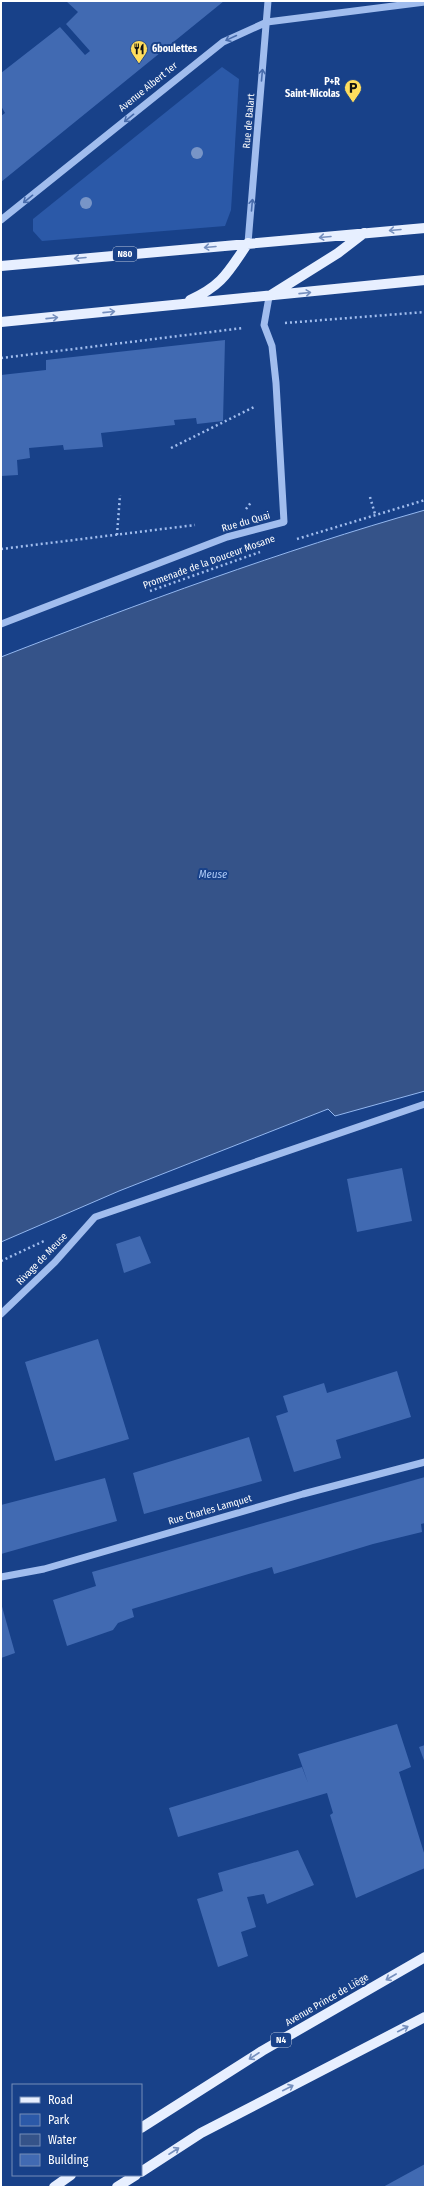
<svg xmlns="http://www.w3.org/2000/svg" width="426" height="2188" viewBox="0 0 426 2188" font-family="'Fira Sans Condensed',sans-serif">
	<rect width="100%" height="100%" fill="#184189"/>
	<path fill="#2b59a8" d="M222,67L239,79L231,210L225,226L42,241L33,231V219Z"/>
	<path fill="#355389" stroke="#93b7f0" d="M425,510V1091L335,1116L328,1109L119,1191L1,1242V657C140,603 281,551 425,510Z"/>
	<path fill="#416ab2" d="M66,1H224L1,182V116L5,113L1,106V73L60,27L85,55L90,51L66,24L78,12Z
		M225,340L223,421L197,424L196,418L174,420L175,425L101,433L103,447L64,450L63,445L29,448L30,458L17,460L18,475L1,476V375L46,370V360Z
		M402,1168L412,1221L357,1232L347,1179Z
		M140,1236L151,1263L124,1273L116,1244Z
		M98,1339L129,1439L55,1461L25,1362Z
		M397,1371L411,1417L336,1440L341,1458L294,1472L276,1416L288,1412L283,1396L324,1383L327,1393Z
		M249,1437L262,1481L144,1514L133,1473Z
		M425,1477V1523L421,1524L422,1532L373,1544L274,1574L272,1567L132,1609L134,1617L118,1623L113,1630L67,1646L53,1600L96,1586L92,1572Z
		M105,1478L117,1521L1,1554V1505Z
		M1,1603L15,1653L1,1658Z
		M397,1724L411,1767L399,1772L425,1856V1868L356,1898L330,1815L333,1813L327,1793L178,1837L169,1808L302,1767L308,1783L298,1754Z
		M425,1745V1763L419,1747Z
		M298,1850L314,1885L267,1904L264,1894L247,1897L256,1927L241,1932L248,1956L218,1967L197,1899L223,1891L218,1873Z
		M425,2164V2187H383Z"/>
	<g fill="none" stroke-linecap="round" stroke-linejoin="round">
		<path stroke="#a1bdee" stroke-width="2.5" stroke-dasharray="2 3" stroke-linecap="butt" d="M285,323L425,312
			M1,358L243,328
			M171,448L254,407
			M370,497L375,514
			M246,509L252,501
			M117,535L120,495
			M297,539L425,500
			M1,549L195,525
			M150,591L260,552
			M1,1261L44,1241"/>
		<path stroke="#a1bdee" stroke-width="7" d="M1,220L223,42L267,22L425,2
			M248,243L268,1
			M1,624L227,537L284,522L276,383L272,346L264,325L269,297
			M1,1314L55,1262L95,1217L425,1104
			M1,1577L44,1569L303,1494L425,1462"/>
		<path stroke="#e7efff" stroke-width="10" d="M1,266L425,228
			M271,295L338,253L364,233
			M190,300C223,285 228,272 248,243
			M1,322L425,280
			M141,2128L262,2051L425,1957
			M141,2172L201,2133L425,2017
			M54,2187L71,2175
			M117,2187L136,2175"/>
	</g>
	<g fill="#7895c7">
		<circle cx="197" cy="153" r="6"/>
		<circle cx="86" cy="203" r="6"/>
	</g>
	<defs><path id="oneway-shaft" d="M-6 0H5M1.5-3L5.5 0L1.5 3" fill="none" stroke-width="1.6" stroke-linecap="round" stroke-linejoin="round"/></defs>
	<g stroke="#486cac">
		<use href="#oneway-shaft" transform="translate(231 38) rotate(155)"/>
		<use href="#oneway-shaft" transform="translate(262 75) rotate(-85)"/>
		<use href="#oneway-shaft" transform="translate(129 118) rotate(141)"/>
		<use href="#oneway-shaft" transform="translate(28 199) rotate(141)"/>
		<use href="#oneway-shaft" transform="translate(252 205) rotate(-85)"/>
	</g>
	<g stroke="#758fbe">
		<use href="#oneway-shaft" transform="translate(395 230) rotate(175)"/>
		<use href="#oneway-shaft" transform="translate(325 237) rotate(175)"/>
		<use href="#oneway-shaft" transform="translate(210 247) rotate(175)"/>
		<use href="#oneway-shaft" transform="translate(80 258) rotate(175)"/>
		<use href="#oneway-shaft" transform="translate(305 293) rotate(-6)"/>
		<use href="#oneway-shaft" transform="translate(109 312) rotate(-6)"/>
		<use href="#oneway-shaft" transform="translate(52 318) rotate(-6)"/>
		<use href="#oneway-shaft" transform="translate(391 1977) rotate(150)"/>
		<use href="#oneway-shaft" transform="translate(403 2029) rotate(-27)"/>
		<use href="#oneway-shaft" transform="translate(254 2056) rotate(147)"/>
		<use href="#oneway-shaft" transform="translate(288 2088) rotate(-27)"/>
		<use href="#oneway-shaft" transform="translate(174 2151) rotate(-33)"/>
	</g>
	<defs>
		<symbol id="restaurant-pin" viewBox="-11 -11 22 30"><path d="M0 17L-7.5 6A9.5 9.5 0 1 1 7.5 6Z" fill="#ffdd5d" stroke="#184189"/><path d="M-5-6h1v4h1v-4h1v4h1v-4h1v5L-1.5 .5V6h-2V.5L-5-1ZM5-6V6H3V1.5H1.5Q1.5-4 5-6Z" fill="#111"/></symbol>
		<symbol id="parking-pin" viewBox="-11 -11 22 30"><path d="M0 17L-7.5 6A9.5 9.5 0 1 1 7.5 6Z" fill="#ffdd5d" stroke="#184189"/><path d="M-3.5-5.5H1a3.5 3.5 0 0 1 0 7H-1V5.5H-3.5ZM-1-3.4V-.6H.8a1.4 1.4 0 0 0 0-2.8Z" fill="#111"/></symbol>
	</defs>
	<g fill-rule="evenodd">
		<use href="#restaurant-pin" x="129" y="39" width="20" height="27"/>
		<use href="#parking-pin" x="343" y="78" width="20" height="27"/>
	</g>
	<g text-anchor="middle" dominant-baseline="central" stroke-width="4" stroke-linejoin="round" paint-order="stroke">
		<g fill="#184189" stroke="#bac6dc" stroke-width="1">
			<rect x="113" y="247" width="24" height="14" rx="3"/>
			<rect x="271" y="2033" width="20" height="14" rx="3"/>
		</g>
		<g font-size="9" font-weight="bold" fill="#fff">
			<text x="125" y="254">N80</text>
			<text x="281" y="2040">N4</text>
		</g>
		<g font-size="10" font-weight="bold" fill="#fff" stroke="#184189" text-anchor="start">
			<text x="152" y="49">6boulettes</text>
			<text x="340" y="82" text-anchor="end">P+R<tspan x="340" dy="12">Saint-Nicolas</tspan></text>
		</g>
		<g font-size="10" fill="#fff" stroke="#184189">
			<text transform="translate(148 87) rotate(-39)">Avenue Albert 1er</text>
			<text transform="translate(249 121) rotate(-85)">Rue de Balart</text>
			<text transform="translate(246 522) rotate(-16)">Rue du Quai</text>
			<text transform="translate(209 562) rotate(-20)">Promenade de la Douceur Mosane</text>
			<text transform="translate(42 1259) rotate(-46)">Rivage de Meuse</text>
			<text transform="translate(210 1510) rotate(-16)">Rue Charles Lamquet</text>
			<text transform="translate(327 2000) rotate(-30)">Avenue Prince de Liège</text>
		</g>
		<g font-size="11" font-style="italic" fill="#acc8f5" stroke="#184189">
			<text x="213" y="874">Meuse</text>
		</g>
	</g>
	<rect width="426" height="2188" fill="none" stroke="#ffffff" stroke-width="4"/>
	<rect x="12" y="2084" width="130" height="92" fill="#184189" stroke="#748db8"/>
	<rect x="20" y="2097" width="20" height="6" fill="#e7efff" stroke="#748db8"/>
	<text x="48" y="2104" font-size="12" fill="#ffffff">Road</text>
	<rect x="20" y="2114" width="20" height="12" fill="#2b59a8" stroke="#748db8"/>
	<text x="48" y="2124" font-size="12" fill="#ffffff">Park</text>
	<rect x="20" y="2134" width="20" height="12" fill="#355389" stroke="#748db8"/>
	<text x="48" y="2144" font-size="12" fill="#ffffff">Water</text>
	<rect x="20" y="2154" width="20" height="12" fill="#416ab2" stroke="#748db8"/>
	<text x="48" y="2164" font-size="12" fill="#ffffff">Building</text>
</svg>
